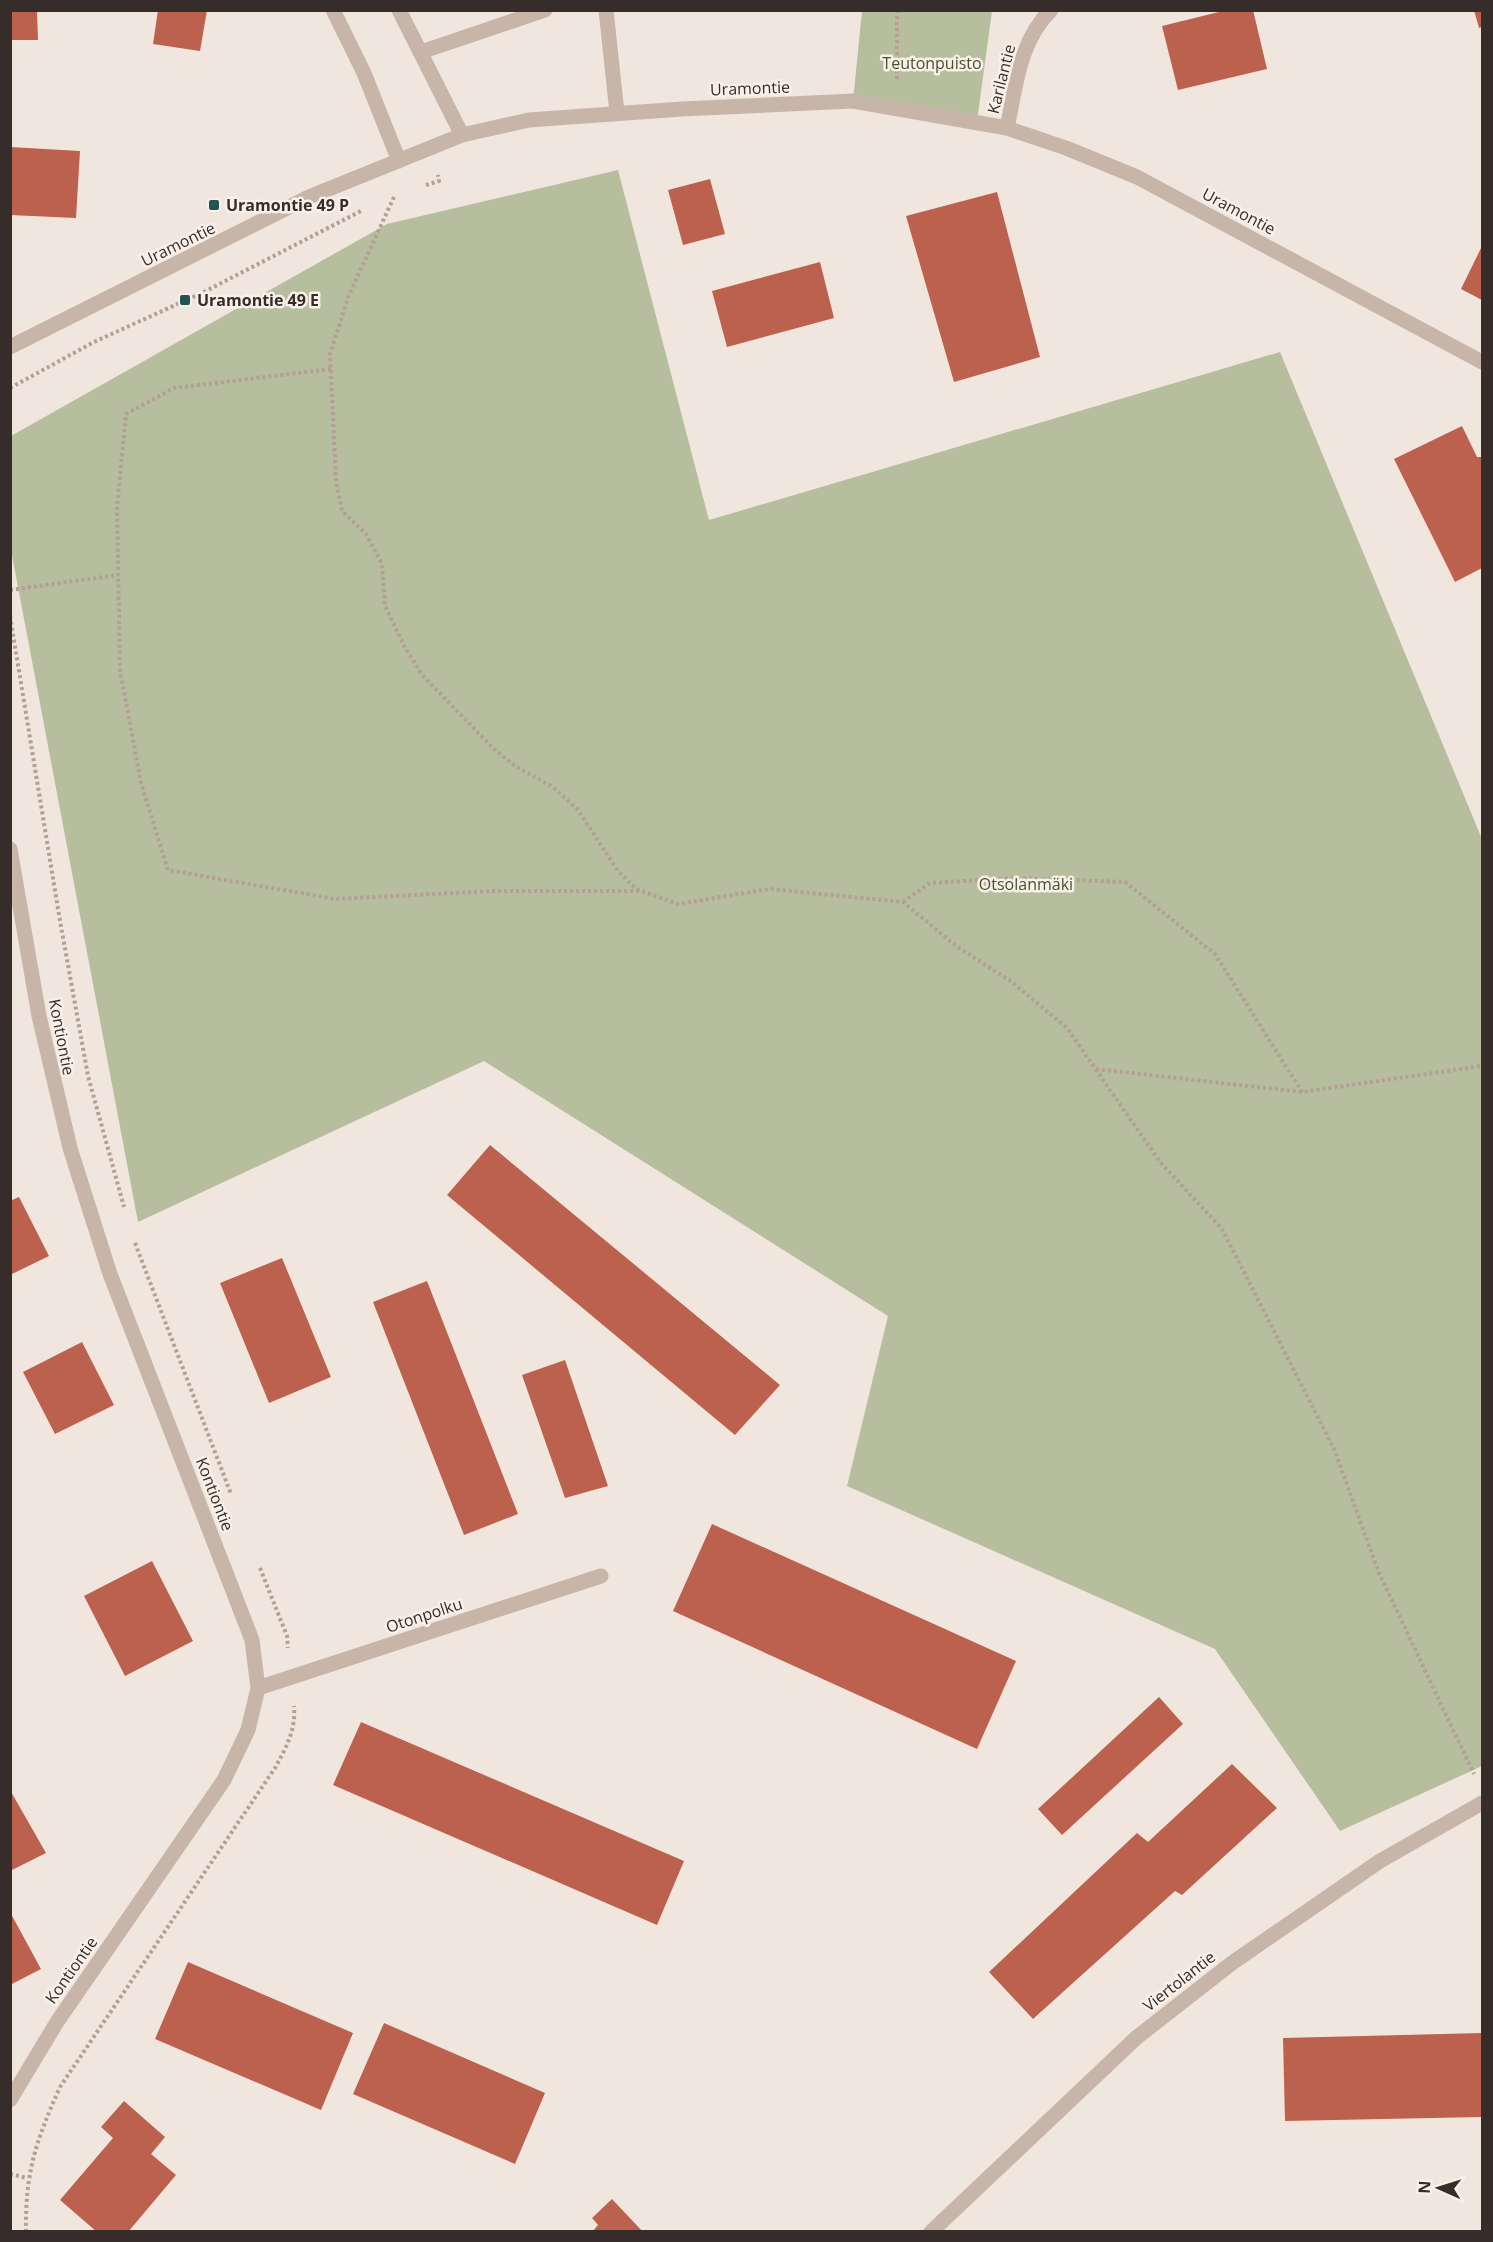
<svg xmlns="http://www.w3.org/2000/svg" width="1493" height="2242" viewBox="0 0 1493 2242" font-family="'Open Sans',sans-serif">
	<rect width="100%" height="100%" fill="#f0e6dd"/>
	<path fill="#b6be9e" d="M862,11H992L977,121L853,101Z
		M618,170L709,520L1280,352L1482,839V1766L1340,1831L1215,1649L847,1486L888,1316L484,1061L138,1222L11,550V436L387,224Z"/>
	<path fill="#bd614f" d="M10,10H37L38,40H10Z
		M158,10H207L200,51L153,44Z
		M1227,10H1253L1267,69L1178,90L1162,26Z
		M1474,10H1482V27L1479,28Z
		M10,147L80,151L76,218L10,215Z
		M710,179L725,234L683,245L668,190Z
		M997,192L1040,357L954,382L906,216Z
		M1482,246V300L1461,289Z
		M820,262L834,318L727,347L712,291Z
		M1462,426L1477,457H1482V568L1455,582L1394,459Z
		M490,1145L780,1385L735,1435L447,1195Z
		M19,1197L49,1256L10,1275V1201Z
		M282,1258L331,1377L269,1403L220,1283Z
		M427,1281L518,1514L464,1535L373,1302Z
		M82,1342L114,1405L55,1434L23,1372Z
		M565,1360L608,1486L565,1498L522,1375Z
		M712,1524L1016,1661L977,1749L673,1611Z
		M152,1561L193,1641L125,1676L84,1596Z
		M1159,1697L1183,1724L1062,1835L1038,1809Z
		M361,1722L684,1861L657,1925L333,1785Z
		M1232,1764L1277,1808L1182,1895L1175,1891L1033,2019L989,1972L1137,1833L1148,1842Z
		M10,1790L46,1853L10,1871Z
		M10,1912L41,1969L10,1985Z
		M188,1962L353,2033L321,2110L155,2039Z
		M384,2023L545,2093L515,2164L353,2094Z
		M1482,2033V2117L1285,2121L1283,2038Z
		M124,2101L165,2137L151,2154L176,2175L128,2232H97L60,2200L113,2138L101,2127Z
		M612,2199L643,2232H592L598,2225L592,2218Z"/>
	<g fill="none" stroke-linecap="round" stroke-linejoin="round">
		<path stroke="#b39f94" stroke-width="4" stroke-dasharray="3 3" stroke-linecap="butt" d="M897,79V10
			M426,185L439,181L438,175
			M394,197L349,295L330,354L336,482L342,511L366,534L382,564L385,606L404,646L423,676L494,749L515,766L553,787L578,810L618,871L636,889L678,904L770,889L903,902L956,946L1012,982L1067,1028L1160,1162L1222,1229L1334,1449L1379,1573L1474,1774
			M331,369L174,388L126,414L117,507L120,670L141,783L168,870L335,899L493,891H639
			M10,388L94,342L204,292L363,210
			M10,590L118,575
			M10,616L59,915L88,1076L124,1207
			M903,902L930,883L1015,878L1125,882L1215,954L1302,1092
			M1096,1069L1302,1092L1482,1066
			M135,1243L231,1494
			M260,1568L287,1636L288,1648
			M10,2174L27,2178
			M26,2232C25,2172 36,2141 60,2087L275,1768C286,1748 296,1730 294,1706"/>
		<path stroke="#c8b5aa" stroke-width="15" d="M333,10L364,73L399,161
			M399,10L462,135
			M606,10L617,113
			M421,52L545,10
			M1007,128C1016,87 1019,41 1051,10
			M10,347L309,197L462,135L529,120L682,109L853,101L1007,128L1066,148L1137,177L1482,362
			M10,849L39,1016L70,1148L110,1274L252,1640L258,1688L248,1730L224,1780L57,2022L10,2100
			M258,1688L601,1576
			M931,2232L1136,2038L1232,1963L1380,1861L1482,1803"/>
	</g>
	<g fill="#225453" stroke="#f8f0e9" stroke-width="2">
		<rect x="208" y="199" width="12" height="12" rx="3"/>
		<rect x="179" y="294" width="12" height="12" rx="3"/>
	</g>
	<g text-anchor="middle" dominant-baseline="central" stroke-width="5" stroke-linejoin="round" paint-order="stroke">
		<g font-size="16" fill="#48522f" stroke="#f8f0e9">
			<text x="932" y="63">Teutonpuisto</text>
			<text x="1026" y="884">Otsolanmäki</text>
		</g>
		<g font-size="16" fill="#362c29" stroke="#f8f0e9">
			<text transform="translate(1001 79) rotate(-76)">Karilantie</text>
			<text transform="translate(750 88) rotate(-2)">Uramontie</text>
			<text transform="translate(1239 211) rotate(28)">Uramontie</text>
			<text transform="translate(178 244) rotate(-26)">Uramontie</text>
			<text transform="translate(62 1037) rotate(79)">Kontiontie</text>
			<text transform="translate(215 1494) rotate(69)">Kontiontie</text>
			<text transform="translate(424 1615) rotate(-18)">Otonpolku</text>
			<text transform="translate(71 1970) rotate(-55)">Kontiontie</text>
			<text transform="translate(1179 1981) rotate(-38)">Viertolantie</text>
		</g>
		<g font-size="16" font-weight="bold" fill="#362c29" stroke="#f8f0e9" text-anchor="start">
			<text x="226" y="205">Uramontie 49 P</text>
			<text x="197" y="300">Uramontie 49 E</text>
		</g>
	</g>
	<rect width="1493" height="2242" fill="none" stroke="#362c29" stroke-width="24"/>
	<g transform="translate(1439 2188) rotate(273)" stroke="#f8f0e9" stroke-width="4.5" paint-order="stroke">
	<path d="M0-4.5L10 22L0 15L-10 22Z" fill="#362c29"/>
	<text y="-9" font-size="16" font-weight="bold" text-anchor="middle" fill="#362c29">N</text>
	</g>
</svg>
